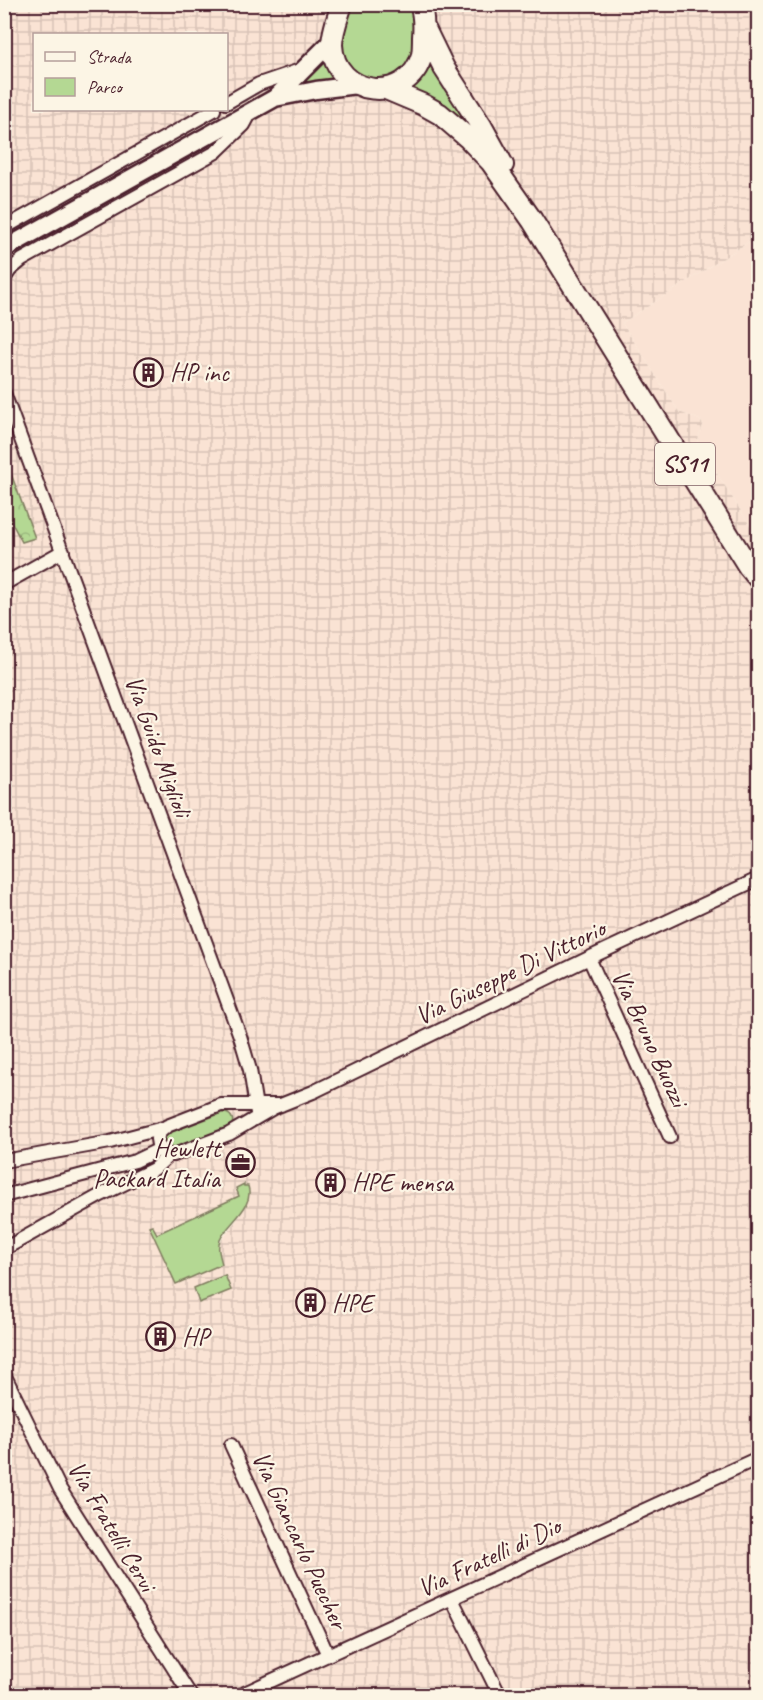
<svg xmlns="http://www.w3.org/2000/svg" width="763" height="1700" viewBox="0 0 763 1700" font-family="Caveat,sans-serif">
	<defs>
		<pattern id="industrial-grid" width="8" height="8" patternUnits="userSpaceOnUse" patternTransform="scale(1.5)"><rect width="8" height="8" fill="#fae3d4"/><path d="M0 4h8M4 0v8" fill="none" stroke="#d8c2b6"/></pattern>
		<pattern id="forest-crowns" width="20" height="18" patternUnits="userSpaceOnUse" patternTransform="scale(1.5)"><rect width="20" height="18" fill="#b4d893"/><path d="M2 6a3 3 0 1 1 6 0M12 15a3 3 0 1 1 6 0" fill="none" stroke="#9cb97f"/></pattern>
	</defs>
	<rect width="100%" height="100%" fill="#fcf5e5"/>
	<filter id="ink" filterUnits="userSpaceOnUse"><feTurbulence type="fractalNoise" baseFrequency=".0167" numOctaves="2"/><feDisplacementMap in="SourceGraphic" scale="12" xChannelSelector="R" yChannelSelector="G"/><feConvolveMatrix kernelMatrix="1 2 1 2 8 2 1 2 1" color-interpolation-filters="sRGB"/></filter>
	<g filter="url(#ink)">
		<path fill="#fae3d4" d="M758,236V538L697,442L703,425L700,420L679,412L622,323Z"/>
		<path fill="url(#industrial-grid)" fill-rule="evenodd" d="M5,5H758V236L622,323L679,412L700,420L703,425L697,442L758,538V1695L5,1696ZM34,34H226V110H34ZM250,1190L248,1198L240,1215L220,1242L219,1249L222,1264L176,1283L150,1226L152,1225L156,1234L239,1196Z"/>
		<path fill="#b4d893" stroke="#7f7c5f" stroke-width="1.5" d="M352,5H410L414,13C414,29 418,50 409,64C395,84 358,86 346,63C337,46 344,21 352,5Z
			M428,55L478,129L473,134L406,90Z
			M325,59H327L341,80L303,86L302,82Z
			M222,1113C231,1112 235,1120 231,1127L174,1150L169,1149L165,1146L164,1138L169,1133Z
			M244,1184V1186H248C255,1208 227,1223 220,1240C217,1248 220,1256 222,1264L176,1284L149,1226L152,1225L157,1234L239,1196L236,1188Z
			M225,1275L231,1290L199,1303L194,1288Z"/>
		<path fill="url(#forest-crowns)" stroke="#7f7c5f" stroke-width="1.5" d="M4,455L35,538L22,542L5,510Z"/>
		<g fill="none" stroke-linecap="round" stroke-linejoin="round">
			<defs>
				<path id="street" d="M226,103L259,84L300,70
					M4,228L214,110
					M4,279L10,270L22,260L216,152L244,125L251,112
					M4,393L240,1036L250,1070L257,1113
					M4,584L63,551
					M589,958L670,1137
					M281,1105H221L167,1126L159,1133L157,1139L158,1145L165,1154L174,1155L229,1134L273,1108L313,1092L589,958L758,879
					M4,1161L110,1142L163,1128
					M4,1196L135,1161L160,1149
					M4,1249L101,1195L154,1169L169,1155
					M4,1374L60,1489L191,1696
					M231,1445L328,1655
					M452,1599L500,1696
					M238,1696L758,1458"/>
				<path id="secondary" d="M275,98L332,41
					M4,249L275,98L316,90L357,85"/>
				<path id="primary" d="M342,4C338,17 332,32 332,45C334,97 408,106 422,55C423,49 423,43 423,37C424,25 424,15 420,4
					M425,29L444,68L482,127L503,165
					M386,89L424,105L440,114L469,139L491,162L532,220L748,566L758,578"/>
			</defs>
			<use href="#street" stroke="#4a1f2b" stroke-width="16"/>
			<use href="#secondary" stroke="#4a1f2b" stroke-width="21"/>
			<use href="#primary" stroke="#4a1f2b" stroke-width="24"/>
			<use href="#street" stroke="#fcf5e5" stroke-width="12"/>
			<use href="#secondary" stroke="#fcf5e5" stroke-width="16"/>
			<use href="#primary" stroke="#fcf5e5" stroke-width="20"/>
		</g>
	</g>
	<defs>
		<symbol id="building-ring" viewBox="-11 -11 22 22"><circle r="9.5" fill="#fcf5e5" stroke="#4a1f2b" stroke-width="1.5"/><path d="M-4-6H4V6H1V3H-1V6H-4ZM-2.5-4.3h1.7v1.8h-1.7ZM.8-4.3h1.7v1.8H.8ZM-2.5-1h1.7V.8h-1.7ZM.8-1h1.7V.8H.8Z" fill="#4a1f2b"/></symbol>
		<symbol id="office-ring" viewBox="-11 -11 22 22"><circle r="9.5" fill="#fcf5e5" stroke="#4a1f2b" stroke-width="1.5"/><path d="M-6-3h4V-5.5h4V-3h4V5H-6ZM-1-4.5V-3h2v-1.5ZM-6 0V1H6V0Z" fill="#4a1f2b"/></symbol>
	</defs>
	<g fill-rule="evenodd">
		<use href="#building-ring" x="132" y="356" width="33" height="33"/>
		<use href="#office-ring" x="224" y="1146" width="33" height="33"/>
		<use href="#building-ring" x="314" y="1166" width="33" height="33"/>
		<use href="#building-ring" x="294" y="1286" width="33" height="33"/>
		<use href="#building-ring" x="144" y="1320" width="33" height="33"/>
	</g>
	<g text-anchor="middle" dominant-baseline="central" stroke-width="4.5" stroke-linejoin="round" paint-order="stroke">
		<rect fill="#fcf5e5" stroke="#7f5f63" stroke-width="1.5" x="655" y="443" width="60" height="42" rx="4.5"/>
		<g font-size="24" font-weight="bold" fill="#4a1f2b">
			<text x="685" y="464">SS11</text>
		</g>
		<g font-size="26" fill="#4a1f2b" stroke="#fcf5e5" text-anchor="start">
			<text x="170" y="372">HP inc</text>
			<text x="220" y="1148" text-anchor="end">Hewlett<tspan x="220" dy="30">Packard Italia</tspan></text>
			<text x="352" y="1182">HPE mensa</text>
			<text x="332" y="1303">HPE</text>
			<text x="182" y="1337">HP</text>
		</g>
		<g font-size="26" fill="#4a1f2b" stroke="#fcf5e5">
			<text transform="translate(158 746) rotate(70)">Via Guido Miglioli</text>
			<text transform="translate(510 972) rotate(-26)">Via Giuseppe Di Vittorio</text>
			<text transform="translate(650 1038) rotate(65)">Via Bruno Buozzi</text>
			<text transform="translate(112 1526) rotate(59)">Via Fratelli Cervi</text>
			<text transform="translate(300 1540) rotate(65)">Via Giancarlo Puecher</text>
			<text transform="translate(489 1557) rotate(-25)">Via Fratelli di Dio</text>
		</g>
	</g>
	<rect width="763" height="1700" fill="none" stroke="#fcf5e5" stroke-width="24"/>
	<rect x="12" y="12" width="739" height="1676" fill="none" stroke="#4a1f2b" stroke-width="2" filter="url(#ink)"/>
	<rect x="33" y="33" width="195" height="78" fill="#fcf5e5" stroke="#b59f9b" stroke-width="1.5"/>
	<rect x="45" y="52" width="30" height="9" fill="#fcf5e5" stroke="#b59f9b" stroke-width="1.5"/>
	<text x="87" y="63" font-size="18" fill="#4a1f2b">Strada</text>
	<rect x="45" y="78" width="30" height="18" fill="#b4d893" stroke="#b59f9b" stroke-width="1.5"/>
	<text x="87" y="93" font-size="18" fill="#4a1f2b">Parco</text>
</svg>
